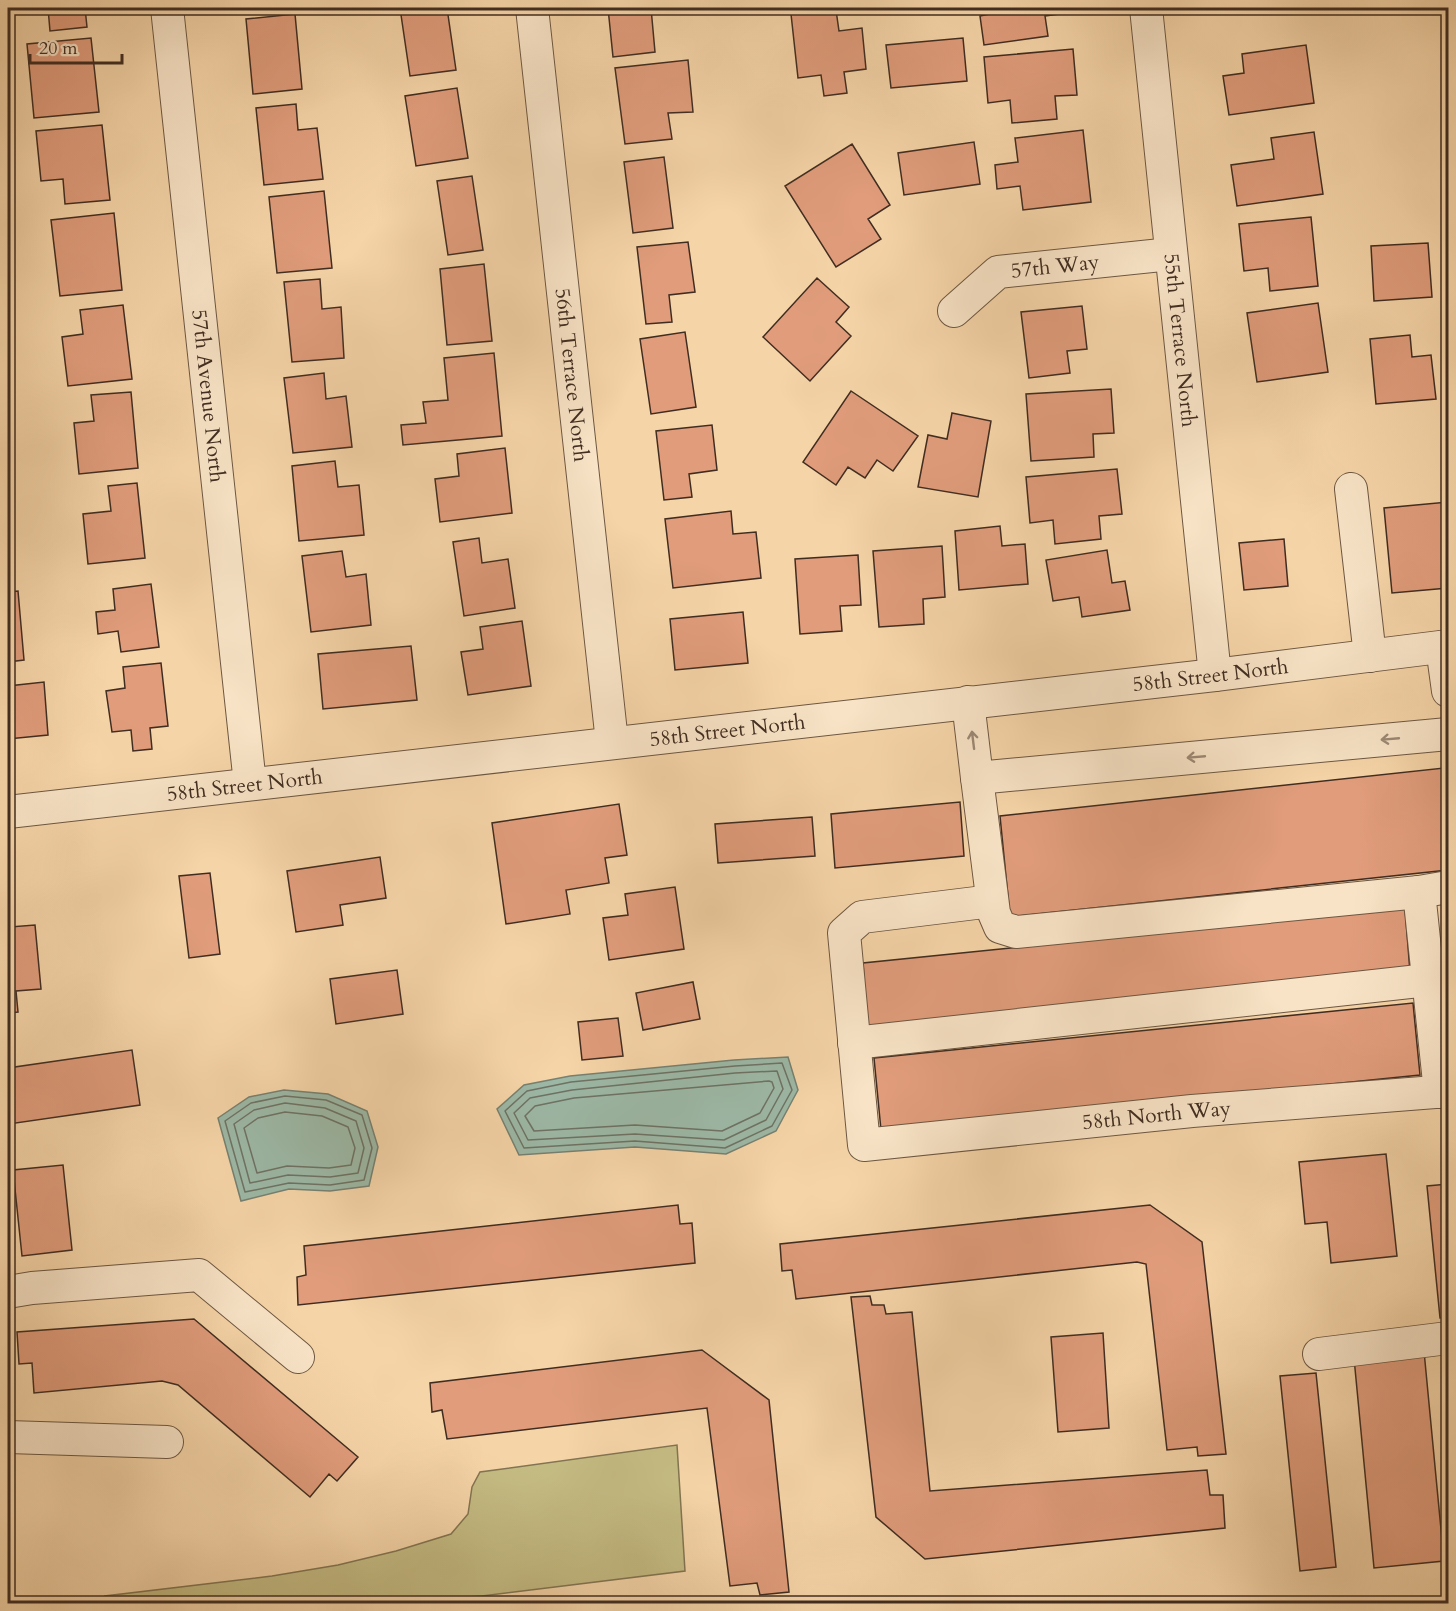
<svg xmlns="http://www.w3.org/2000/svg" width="1456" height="1611" viewBox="0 0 1456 1611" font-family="Cardo,serif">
	<rect width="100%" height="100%" fill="#f5d4a7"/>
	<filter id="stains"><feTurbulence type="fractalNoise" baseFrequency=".00333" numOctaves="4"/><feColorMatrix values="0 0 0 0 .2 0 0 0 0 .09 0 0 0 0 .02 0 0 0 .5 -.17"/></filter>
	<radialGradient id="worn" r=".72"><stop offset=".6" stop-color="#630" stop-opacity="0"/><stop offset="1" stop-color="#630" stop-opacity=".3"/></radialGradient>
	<path fill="#c4bb82" stroke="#827452" stroke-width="1.5" d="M677,1445L685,1571L482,1596L382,1603L107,1604L105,1596L272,1576L338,1565L396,1551L451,1534L468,1514L472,1487L480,1472Z"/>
	<path fill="#9cb8a6" stroke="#778071" stroke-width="1.5" d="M788,1057L798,1090L776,1131L726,1154L635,1147L519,1155L497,1109L524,1085L570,1076L734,1060Z
		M284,1090L328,1094L367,1111L378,1147L369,1186L330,1191L289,1189L241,1201L218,1118L249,1097Z"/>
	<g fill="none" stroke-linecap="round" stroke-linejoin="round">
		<path stroke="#6e7264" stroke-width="1.5" d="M782,1063L792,1090L772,1126L725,1148L635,1141L524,1148L505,1111L527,1091L571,1082L735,1066Z
			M777,1071L783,1089L766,1120L724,1140L635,1134L528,1140L514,1113L530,1098L572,1090L735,1073Z
			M769,1081L772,1082L774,1088L760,1113L722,1131L635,1125L534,1131L525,1116L535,1106L574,1098Z
			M285,1096L326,1100L362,1115L372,1148L364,1180L330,1185L289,1183L245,1192L225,1121L251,1103Z
			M285,1103L325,1108L356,1121L364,1148L358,1173L330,1177L288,1175L250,1183L234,1124L254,1110Z
			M285,1112L322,1116L348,1127L355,1148L351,1165L329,1168L287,1166L257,1173L244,1128L258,1118Z"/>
	</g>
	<path fill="#e09c7b" stroke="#402d21" stroke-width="1.5" d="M48,8H85L87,27L50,31Z
		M400,8H447L456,70L410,76Z
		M608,8H651L655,52L613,57Z
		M989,8H1065L1066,13L1045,16L1048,36L984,45L980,16L990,14Z
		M1241,8H1290L1242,14Z
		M836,10L839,31L862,28L866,69L844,72L847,93L824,96L821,75L798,78L791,14Z
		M295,14L302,89L253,94L246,19Z
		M91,38L99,112L34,118L27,44Z
		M963,38L967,81L891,88L886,45Z
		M1306,45L1314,103L1229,115L1223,76L1244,73L1242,54Z
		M1073,49L1077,95L1055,96L1057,119L1012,123L1010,100L988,103L984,57Z
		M688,60L693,112L668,113L672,139L625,144L615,68Z
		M457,88L468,158L416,166L405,96Z
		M296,104L298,130L317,128L323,179L264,185L256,108Z
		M102,125L110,200L65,204L63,179L41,181L36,131Z
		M1083,130L1091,202L1023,210L1020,186L997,189L995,165L1018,162L1015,138Z
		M1314,132L1323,194L1237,206L1231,165L1274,159L1271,138Z
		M974,142L980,184L904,195L898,153Z
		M852,144L890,205L868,219L881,239L836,267L785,186Z
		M664,157L673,228L633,233L624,162Z
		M472,176L483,250L448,255L437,181Z
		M324,191L332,268L277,273L269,197Z
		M114,213L122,290L60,296L51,220Z
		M1311,217L1318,286L1270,291L1268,268L1244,271L1239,224Z
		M688,242L695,292L669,295L672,322L646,324L637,247Z
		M1428,243L1432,297L1374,301L1371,246Z
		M484,264L492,341L447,345L440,269Z
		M817,278L849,307L836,322L851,336L810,381L763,337Z
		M320,279L322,309L341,307L344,358L292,362L284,282Z
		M1318,303L1328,372L1257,382L1247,313Z
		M123,305L132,379L68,386L62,337L83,334L80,310Z
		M1082,306L1087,349L1067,351L1070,373L1029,378L1021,312Z
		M685,332L696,407L651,414L640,339Z
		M1410,335L1412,357L1431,355L1436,399L1376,404L1370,339Z
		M494,353L502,436L403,445L401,425L426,423L423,402L448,400L444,358Z
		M324,373L326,399L346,396L352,447L293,453L284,378Z
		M1111,389L1114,433L1093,434L1094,457L1031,461L1026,394Z
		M851,391L918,436L893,471L877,460L865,478L848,467L836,485L803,462Z
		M131,392L138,468L79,474L74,423L94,421L91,395Z
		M952,413L991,421L978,497L918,487L928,435L947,439Z
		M712,425L717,470L689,474L692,497L664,500L656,431Z
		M505,448L512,513L440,522L435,479L459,476L457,454Z
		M335,461L338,487L359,485L364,535L299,541L292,466Z
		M1117,469L1122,514L1099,516L1101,539L1055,544L1053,520L1030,523L1026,477Z
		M137,483L145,558L88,564L83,514L111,511L108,486Z
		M1448,502V588L1392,593L1384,508Z
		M731,511L733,534L756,532L761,578L673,588L665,519Z
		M1000,526L1002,546L1025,544L1028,584L959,590L955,531Z
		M479,538L482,563L508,559L515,608L464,616L453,542Z
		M1284,539L1288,586L1244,590L1239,543Z
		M942,546L945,597L923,599L924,624L879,627L873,551Z
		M1107,550L1112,583L1125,581L1130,610L1082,617L1079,597L1053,601L1046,560Z
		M342,551L346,577L366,574L371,625L311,632L302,556Z
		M858,555L861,605L840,606L842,631L800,634L795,559Z
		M151,584L159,647L121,652L118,631L98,634L96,612L115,610L113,589Z
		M18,591L24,660L8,662V592Z
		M743,612L748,663L675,670L670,619Z
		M522,621L531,686L468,695L461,652L483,649L480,627Z
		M411,646L417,700L323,709L318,654Z
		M161,663L168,726L150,728L152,749L133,751L131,730L112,732L106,691L125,688L123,667Z
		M44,682L48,735L8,739V686Z
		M1444,768L1448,808V870L1010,917L1000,816Z
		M960,802L964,856L835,868L831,814Z
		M619,804L627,855L605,858L609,883L566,890L570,914L506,924L492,823Z
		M812,817L815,856L718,863L715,824Z
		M380,857L386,898L340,905L343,925L296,932L287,871Z
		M210,873L220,954L189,958L179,876Z
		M675,887L684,949L609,960L603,918L628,915L625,894Z
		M8,905L10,927L35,925L41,989L16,991L18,1012L8,1013Z
		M1405,908L1410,972L867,1027L863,963Z
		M397,970L403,1014L336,1024L330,979Z
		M693,982L700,1019L643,1030L636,993Z
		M1413,1003L1420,1075L881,1130L874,1058Z
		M618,1018L623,1056L582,1060L578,1022Z
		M132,1050L140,1105L9,1124L8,1068Z
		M1386,1154L1397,1256L1331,1263L1327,1222L1305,1224L1299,1162Z
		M63,1165L72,1250L22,1256L13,1170Z
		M1448,1184V1317L1440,1318L1427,1186Z
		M678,1205L680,1224L692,1223L695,1263L298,1305L297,1277L306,1275L304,1246Z
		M1150,1205L1202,1242L1226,1454L1198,1456L1197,1447L1167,1450L1146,1264L1137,1262L796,1299L792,1270L782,1271L780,1244Z
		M870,1296L872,1305H884L886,1314L912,1312L930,1491L1207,1470L1210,1495H1223L1225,1528L925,1559L876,1517L851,1297Z
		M194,1319L358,1457L337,1481L329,1474L310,1497L178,1385L162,1381L34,1393L32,1363L19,1364L17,1332Z
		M1103,1333L1109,1428L1058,1432L1051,1337Z
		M702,1350L769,1400L789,1592L760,1595L757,1583L730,1586L707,1408L447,1439L442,1410L432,1412L430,1383Z
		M1424,1351L1444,1561L1374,1568L1354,1358Z
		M1316,1373L1336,1567L1300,1571L1280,1376Z"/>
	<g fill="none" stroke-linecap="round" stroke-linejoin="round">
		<defs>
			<g id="minor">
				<path id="s1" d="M167,8L250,784"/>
				<path id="s2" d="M532,8L612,742"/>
				<path id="s3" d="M1146,8L1215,675"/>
				<path id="s4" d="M954,311L998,272L1171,254"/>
				<path d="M1351,489L1370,656"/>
				<path d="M1442,647L1448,691"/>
				<path d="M968,702L977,778L1448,734"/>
				<path d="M977,778L994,913L1000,927L1016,932L1419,892L1448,887"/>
				<path id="s5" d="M8,812L1215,675L1448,646"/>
				<path d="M1419,892L1440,1092"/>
				<path id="s6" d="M992,901L862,917L844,933L864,1145L1192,1111L1448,1091"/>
				<path d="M854,1043L1428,980"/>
				<path d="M8,1292L32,1288L199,1275L298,1357"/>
				<path d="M1319,1354L1448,1338"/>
				<path d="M8,1437L167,1442"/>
			</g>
		</defs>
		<use href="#minor" stroke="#6d5742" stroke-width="34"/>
		<use href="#minor" stroke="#f8e3c6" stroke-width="32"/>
	</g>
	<defs><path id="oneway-shaft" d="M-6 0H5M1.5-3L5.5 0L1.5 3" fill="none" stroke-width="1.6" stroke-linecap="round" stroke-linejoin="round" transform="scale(1.5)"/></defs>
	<g stroke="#9c8874">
		<use href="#oneway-shaft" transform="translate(1390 739) rotate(175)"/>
		<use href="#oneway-shaft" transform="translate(973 740) rotate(-97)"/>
		<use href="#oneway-shaft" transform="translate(1196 757) rotate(175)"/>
	</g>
	<g text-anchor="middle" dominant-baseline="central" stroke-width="4.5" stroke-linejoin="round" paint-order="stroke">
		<g font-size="21" fill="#402d21" stroke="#f8e3c6">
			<text stroke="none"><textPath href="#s4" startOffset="116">57th Way</textPath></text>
			<text stroke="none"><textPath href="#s3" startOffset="334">55th Terrace North</textPath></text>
			<text stroke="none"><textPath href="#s2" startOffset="369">56th Terrace North</textPath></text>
			<text stroke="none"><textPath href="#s1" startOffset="390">57th Avenue North</textPath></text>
			<text stroke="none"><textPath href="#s5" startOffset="1210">58th Street North</textPath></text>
			<text stroke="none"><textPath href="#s5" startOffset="724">58th Street North</textPath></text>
			<text stroke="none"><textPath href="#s5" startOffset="238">58th Street North</textPath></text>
			<text stroke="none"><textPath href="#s6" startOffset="662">58th North Way</textPath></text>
		</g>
	</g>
	<rect width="1456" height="1611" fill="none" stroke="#f5d4a7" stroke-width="30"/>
	<rect x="9" y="9" width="1438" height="1593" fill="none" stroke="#402d21" stroke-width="3"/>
	<rect x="15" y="15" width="1426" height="1581" fill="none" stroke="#402d21" stroke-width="1.5"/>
	<path d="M30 54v9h92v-9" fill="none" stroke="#402d21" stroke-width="3"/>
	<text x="39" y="54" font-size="18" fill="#402d21" stroke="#f8e3c6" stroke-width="4.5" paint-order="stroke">20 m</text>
	<rect width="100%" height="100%" filter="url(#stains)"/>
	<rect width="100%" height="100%" fill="url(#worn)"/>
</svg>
